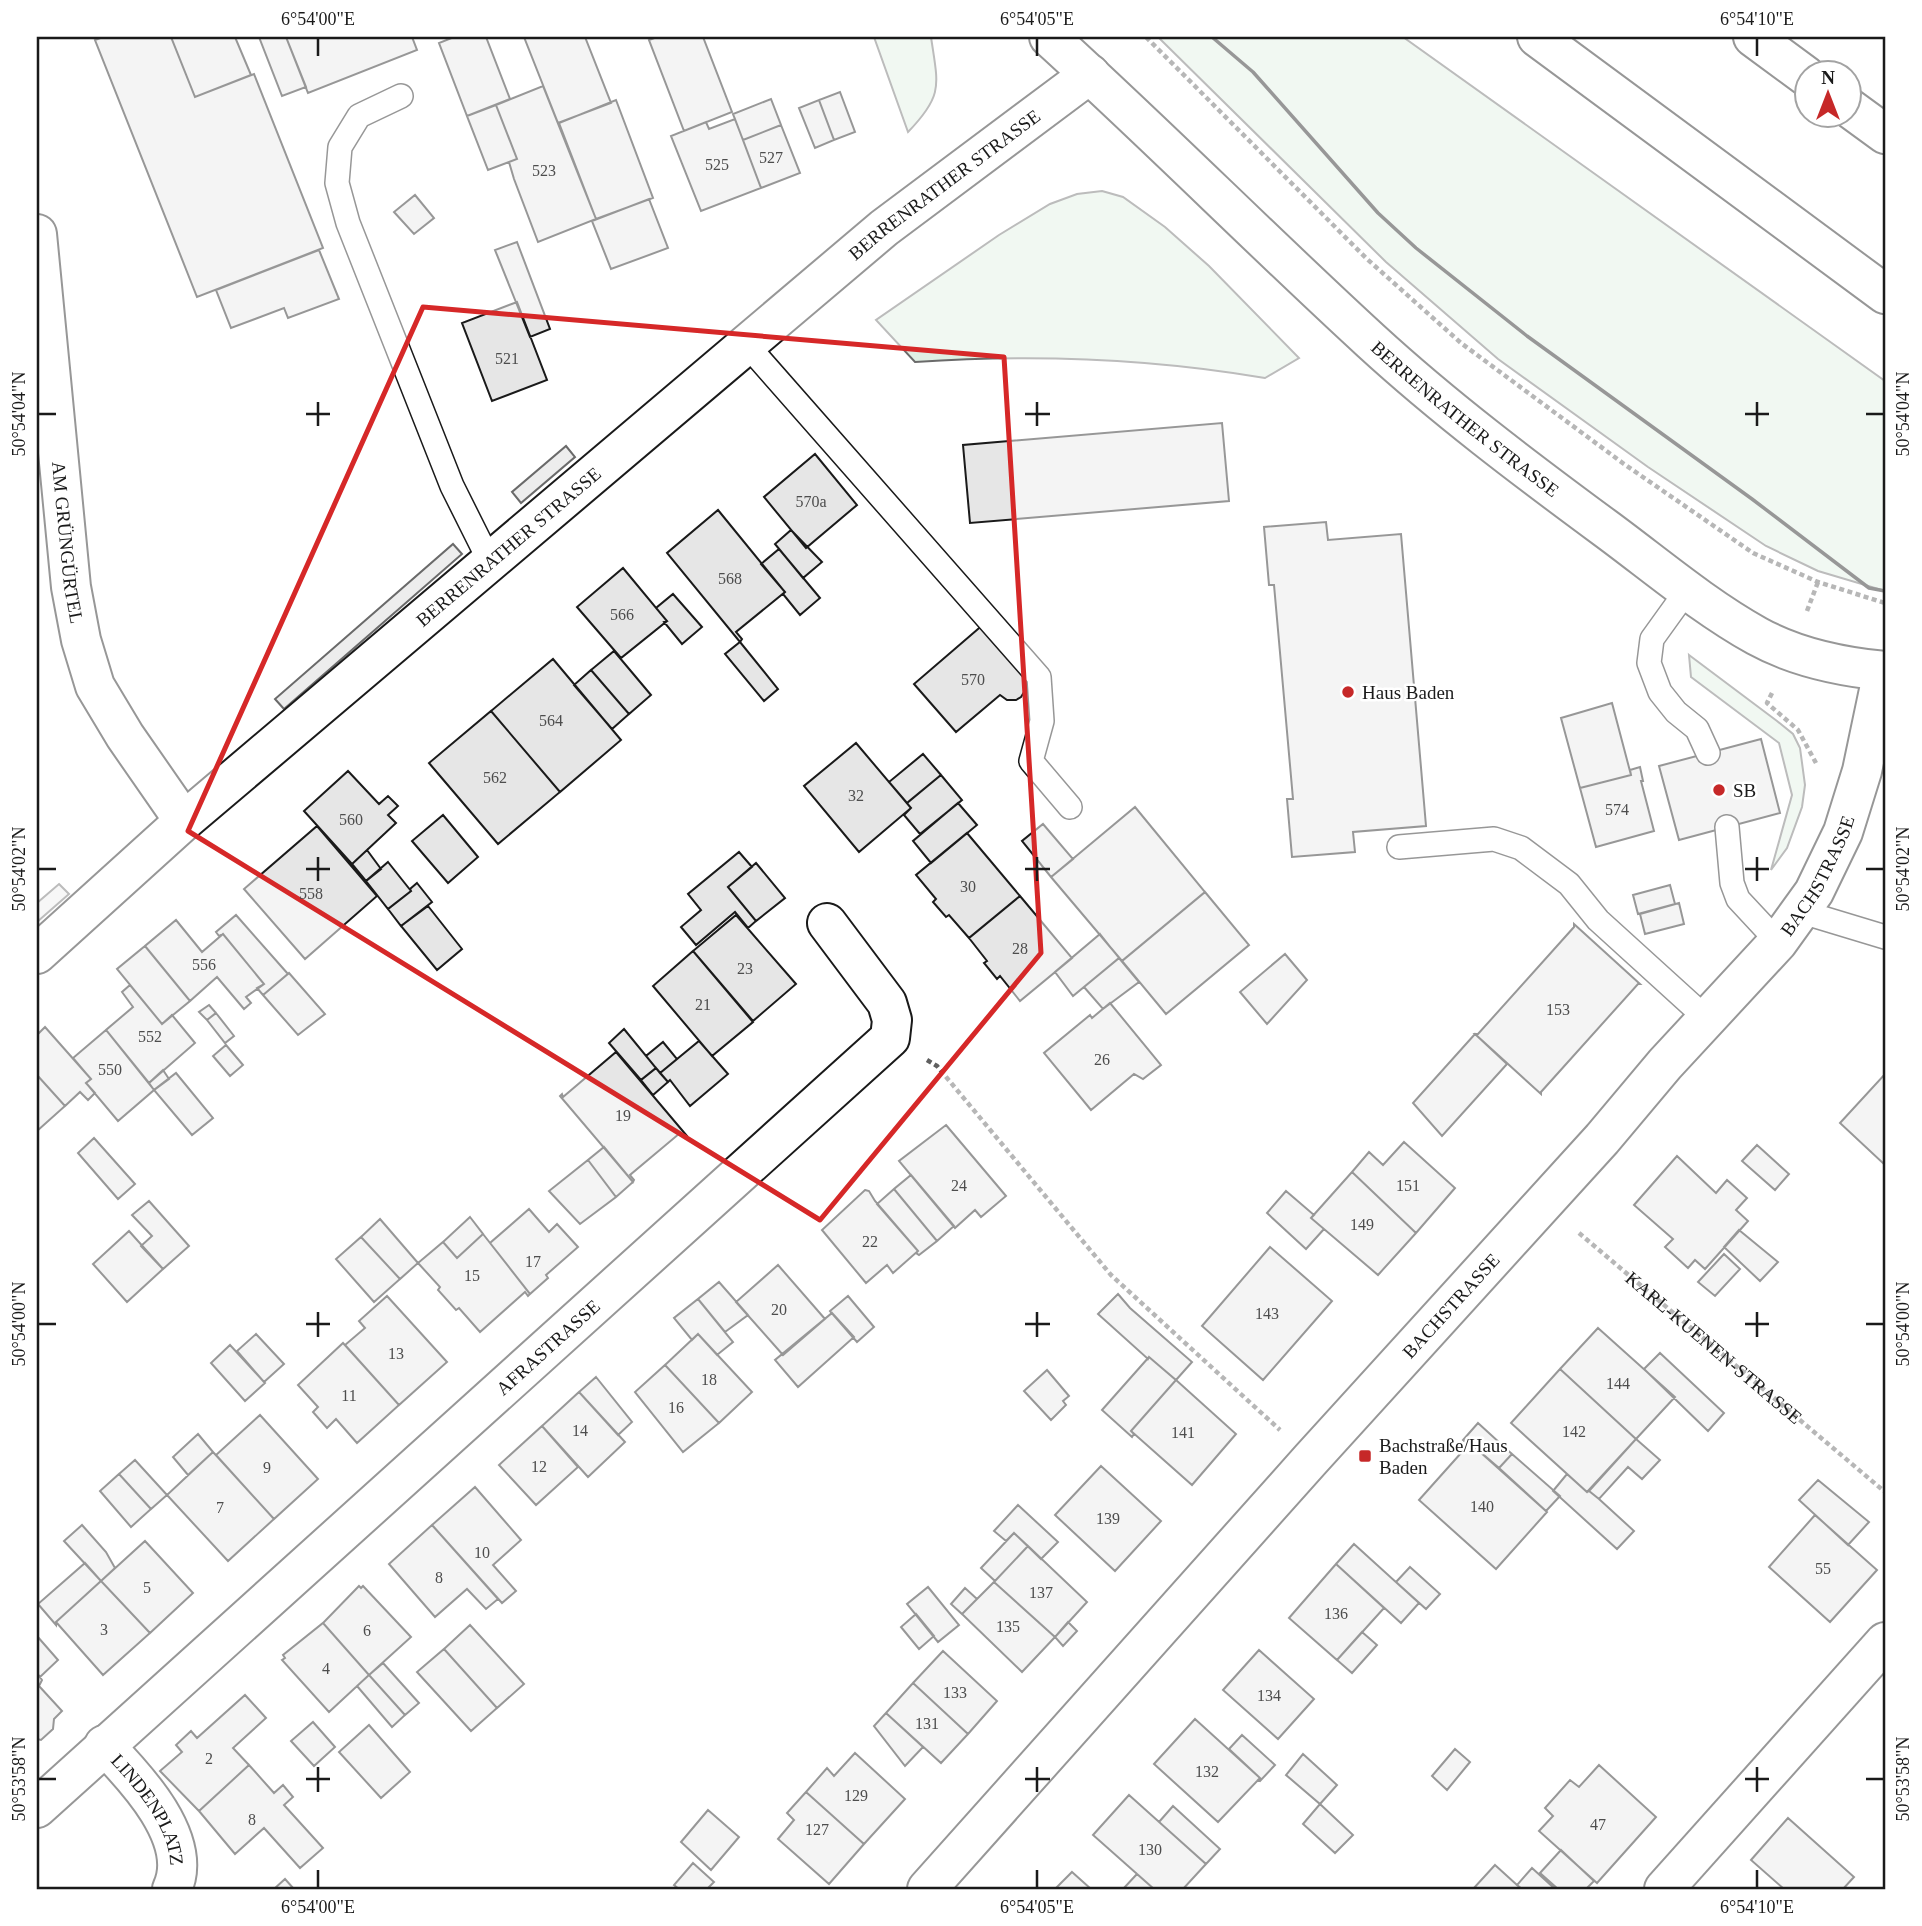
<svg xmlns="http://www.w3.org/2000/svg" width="1922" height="1926" viewBox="0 0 1922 1926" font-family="Georgia,serif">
	<rect width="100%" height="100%" fill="#fff"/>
	<path fill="#e0efe3" stroke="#6a6a6a" stroke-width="2" d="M874,37H931C938,85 944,95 908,132Z
		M1158,37H1403L1885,381V591L1818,571L1766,546L1648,467L1498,359L1386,262Z
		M1102,191L1123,197L1165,227L1209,266L1299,358L1265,378C1148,358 1033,354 915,362L876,320L999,235L1050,204L1077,194Z
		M1689,655L1777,721L1793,734L1800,748L1805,785L1802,807L1787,848L1771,870L1792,795L1779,743L1691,677Z"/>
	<path fill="#ededed" stroke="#6a6a6a" stroke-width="2" d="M566,446L575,457L521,503L512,492Z
		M453,544L462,554L284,709L275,699Z
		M59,884L69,894L37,922V903Z"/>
	<path fill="#e6e6e6" stroke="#1a1a1a" stroke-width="2" d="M103,37H171L195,97L254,74L323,248L197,297L95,40Z
		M171,37H235L251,75L195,97Z
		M259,37H286L306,87L282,96Z
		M286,37H412L417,50L308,93Z
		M454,37H486L510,99L467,116L439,43Z
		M524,37H585L611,103L558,123Z
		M657,37H703L732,112L684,131L649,40Z
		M543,86L596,219L538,242L514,179L509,162L517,159L496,105Z
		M840,92L855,132L834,140L819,100Z
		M771,99L781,125L743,140L733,114Z
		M616,100L653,198L596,219L559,123Z
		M819,100L834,140L815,148L799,108Z
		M496,105L517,159L488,170L467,116Z
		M735,119L761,188L701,211L671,136L706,122L709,129Z
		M781,125L800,173L761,188L743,140Z
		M415,195L434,218L414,234L394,212Z
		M649,199L668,248L611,269L592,221Z
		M517,242L550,329L530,337L495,250Z
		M319,250L339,299L288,318L284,308L231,328L216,290Z
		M517,302L547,380L492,401L462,323Z
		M1222,423L1229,501L970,523L963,445Z
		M815,454L857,505L806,548L764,497Z
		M718,510L785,592L736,632L742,639L740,642L667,553Z
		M1326,522L1328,540L1401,534L1426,826L1353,832L1355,852L1292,857L1287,799H1293L1274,585H1269L1264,527Z
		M791,530L822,562L803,578L775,544Z
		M779,549L820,598L800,615L783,594L785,592L761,564Z
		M623,568L667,621L621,658L577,607Z
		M673,594L702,627L682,644L664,622L667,621L656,608Z
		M985,623L1023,675L1027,683L1026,689L1021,697L1016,700H1007L1000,695L956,732L914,684Z
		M740,642L778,689L764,701L725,654Z
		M614,651L651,695L629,714L591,670Z
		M553,659L621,740L560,792L491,711Z
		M591,670L629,714L612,729L574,685Z
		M1612,703L1631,775L1580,788L1561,718Z
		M491,711L560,792L498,844L429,763Z
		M1761,739L1780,813L1679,840L1659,766Z
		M856,743L911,808L859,852L804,786Z
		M923,754L941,775L907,803L889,782Z
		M1640,767L1643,781H1641L1654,831L1596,847L1580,788L1631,775L1630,770Z
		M348,771L379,804L388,796L398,806L388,815L396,823L352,864L304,811Z
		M941,775L962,800L920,834L904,815L911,808L907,803Z
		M958,803L977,825L931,863L913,841Z
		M1135,807L1205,892L1122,961L1051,877Z
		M443,815L478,857L448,883L412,841Z
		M1043,824L1073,859L1051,877L1022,841Z
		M317,826L377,896L305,959L244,889Z
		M967,833L1020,896L969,938L949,915L946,917L933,902L936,899L916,875Z
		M367,850L381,869L366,881L352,864Z
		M739,852L752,867L728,887L756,921L748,928L735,912L696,945L681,927L701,910L688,894Z
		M388,862L411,891L388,909L366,881Z
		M756,863L785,898L756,921L728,887Z
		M417,883L432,902L401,926L388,909L411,891L410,889Z
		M1670,885L1675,904L1638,914L1633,895Z
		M1205,892L1249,945L1166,1014L1122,961Z
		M1020,896L1072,958L1020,1001L1000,976L997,979L984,963L987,961L969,938Z
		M1679,903L1684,924L1645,934L1640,914Z
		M428,906L462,949L437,970L401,926Z
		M236,915L288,974L263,995L257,988L264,984L223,934L219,936L216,932Z
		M736,915L796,984L753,1021L693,951Z
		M176,920L202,952L223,934L264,984L246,997L251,1003L244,1009L217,977L190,1001L145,946Z
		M1574,924L1640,984H1638L1541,1092V1094L1475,1034H1478L1574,927Z
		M1100,934L1119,958L1073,996L1055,972Z
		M145,946L190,1001L162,1024L117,969Z
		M693,951L753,1022L712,1056L653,986Z
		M1285,954L1307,980L1267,1024L1240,992Z
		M1119,958L1139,982L1103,1009L1084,987Z
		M289,973L325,1014L298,1035L263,995Z
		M130,985L162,1024L172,1015L195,1043L149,1083L106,1030L133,1007L122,992Z
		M1110,1003L1161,1065L1143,1079L1134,1074L1091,1110L1044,1053L1090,1015L1092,1018Z
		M209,1005L216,1013L207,1020L199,1012Z
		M216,1013L234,1036L225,1043L207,1020Z
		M45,1027L91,1079L86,1083L95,1093L88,1100L80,1092L65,1106L37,1075V1035Z
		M624,1029L656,1068L641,1080L609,1043Z
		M106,1030L154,1090L118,1121L86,1083L91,1079L73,1058Z
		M1475,1034L1507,1064L1442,1136L1413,1103Z
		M699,1041L728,1074L690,1106L670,1080L668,1082L660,1073Z
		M663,1042L677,1059L660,1073L646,1056Z
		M226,1045L243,1065L230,1076L213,1056Z
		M616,1052L687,1136L685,1138L680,1133L630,1175L634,1180L633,1182L560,1096L562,1094L563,1097Z
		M656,1068L668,1082L653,1095L641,1080Z
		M163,1070L169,1079L154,1090L149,1083Z
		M176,1073L213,1118L192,1135L154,1090Z
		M1885,1074V1165L1840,1123Z
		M37,1075L65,1106L37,1131Z
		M946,1125L1006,1196L981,1217L975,1210L955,1228L899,1161Z
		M94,1138L135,1184L118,1199L78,1153Z
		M1404,1142L1455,1188L1416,1233L1352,1172L1369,1152L1383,1165Z
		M1757,1145L1789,1174L1775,1190L1742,1161Z
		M604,1147L633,1182L616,1197L588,1160Z
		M1677,1156L1716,1193L1727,1180L1747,1198L1736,1210L1748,1221L1705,1269L1695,1260L1688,1268L1665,1247L1673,1239L1634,1205Z
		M588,1160L616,1197L580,1224L549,1191Z
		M1352,1172L1416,1233L1378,1275L1311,1218Z
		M911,1175L954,1226L937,1241L894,1189Z
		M894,1189L937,1241L919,1255L916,1253L918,1251L877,1204Z
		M865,1190L869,1191L875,1201L918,1251L893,1273L887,1265L866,1283L822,1230Z
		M1286,1191L1314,1215L1311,1218L1324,1229L1306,1249L1267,1213Z
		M149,1201L189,1246L163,1269L141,1246L152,1236L132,1215Z
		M529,1209L549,1232L557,1224L578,1247L546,1275L548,1278L530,1294L490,1243Z
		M470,1217L483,1234L457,1258L443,1242Z
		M380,1219L418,1263L400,1279L361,1237Z
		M1739,1230L1778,1262L1760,1281L1724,1247Z
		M129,1231L163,1269L127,1302L93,1264Z
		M483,1234L530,1294L528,1296L525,1292L480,1332L459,1308L456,1310L438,1290L440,1287L418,1263L443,1242L457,1258Z
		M361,1237L400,1279L374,1302L336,1259Z
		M1270,1247L1332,1301L1263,1380L1202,1326Z
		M1724,1254L1740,1269L1715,1296L1698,1282Z
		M778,1265L825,1319L783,1355L736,1302Z
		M719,1282L748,1315L725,1332L698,1299Z
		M1118,1294L1130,1308L1192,1362L1176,1380L1149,1357L1148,1359L1098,1314Z
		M387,1296L447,1362L399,1405L345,1345L365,1328L359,1321Z
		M848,1296L874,1327L857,1342L830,1311Z
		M698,1299L733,1342L717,1355L698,1334L692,1340L674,1318Z
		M832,1313L854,1337L798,1387L775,1360Z
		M1598,1328L1675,1397L1636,1439L1560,1369Z
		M256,1334L284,1364L264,1382L237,1351Z
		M698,1334L752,1392L719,1423L665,1365Z
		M343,1343L399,1405L357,1443L336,1419L327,1428L313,1412L318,1407L298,1385Z
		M230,1345L265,1383L245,1401L211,1363Z
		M1660,1353L1724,1413L1708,1431L1644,1369Z
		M1149,1357L1176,1380L1131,1431L1134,1434L1132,1437L1102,1410Z
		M665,1365L719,1423L683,1452L635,1392Z
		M1560,1369L1636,1439L1587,1492L1511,1423Z
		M1047,1370L1069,1396L1063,1401L1066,1405L1051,1420L1024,1391Z
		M596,1377L632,1422L618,1435L579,1392Z
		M1176,1380L1236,1434L1192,1485L1131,1431Z
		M579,1392L625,1442L588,1477L542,1426Z
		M260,1415L318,1479L274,1519L216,1455Z
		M1478,1423L1512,1454L1499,1468L1470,1443L1468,1445L1463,1440Z
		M542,1426L578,1467L536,1505L499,1465Z
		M198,1434L213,1452L188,1475L173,1457Z
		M1636,1439L1660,1460L1642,1479L1628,1467L1599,1499L1589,1491Z
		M1470,1443L1547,1512L1496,1569L1419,1500Z
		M213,1452L274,1519L228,1561L167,1495Z
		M1512,1454L1560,1496L1546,1511L1499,1468Z
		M135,1460L167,1495L151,1509L119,1474Z
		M1101,1466L1161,1521L1115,1571L1055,1515Z
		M119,1474L151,1509L131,1527L100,1491Z
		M1567,1474L1587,1492L1589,1491L1599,1499L1634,1531L1617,1549L1553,1491Z
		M1818,1480L1869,1522L1848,1545L1799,1500Z
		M475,1487L521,1540L493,1565L516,1591L502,1603L432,1525Z
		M1018,1505L1058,1542L1041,1559L1014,1533L1006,1541L994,1531Z
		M1815,1515L1877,1570L1830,1622L1769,1567Z
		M82,1525L106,1552L115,1568L101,1581L64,1541Z
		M432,1525L498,1599L486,1609L467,1589L435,1617L389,1564Z
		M1014,1533L1028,1546L995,1581L981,1568Z
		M145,1541L193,1593L150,1633L101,1581Z
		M1354,1544L1419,1603L1401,1623L1336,1564Z
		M1028,1546L1087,1602L1055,1637L994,1582Z
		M85,1563L101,1581L56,1622V1625L38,1604Z
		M1336,1564L1384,1608L1337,1660L1289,1618Z
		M1410,1567L1440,1594L1426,1609L1396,1582Z
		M101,1581L150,1633L103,1675L56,1622Z
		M994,1582L1055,1637L1022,1672L962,1614Z
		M359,1586L361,1588L363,1586L411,1637L369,1675L323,1623Z
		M928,1587L959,1625L938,1642L907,1604Z
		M965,1588L977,1599L962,1614L951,1604Z
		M916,1614L934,1636L919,1649L901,1627Z
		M1068,1622L1077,1631L1063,1646L1055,1637Z
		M323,1623L369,1675L329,1712L282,1660L285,1658L283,1655Z
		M470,1625L524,1684L497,1708L444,1649Z
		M1362,1632L1377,1645L1352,1673L1337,1660Z
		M37,1636L58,1660L40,1677L37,1673Z
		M444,1649L497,1708L471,1731L417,1672Z
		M1259,1650L1314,1699L1278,1739L1223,1690Z
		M943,1651L997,1701L968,1734L913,1683Z
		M383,1663L419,1703L405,1715L369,1675Z
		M37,1673L42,1680L39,1686L62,1711L54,1719L53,1729L41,1740L37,1739Z
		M369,1675L405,1715L392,1727L357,1686Z
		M913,1683L968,1734L941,1763L886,1713Z
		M245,1695L266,1718L233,1748L249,1765L199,1811L160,1771L182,1752L176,1745L191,1731L197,1738Z
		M886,1713L923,1747L905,1766L874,1726Z
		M1195,1719L1260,1778L1218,1822L1154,1764Z
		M313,1722L335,1747L314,1766L291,1741Z
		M369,1725L410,1772L381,1798L339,1752Z
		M1242,1735L1275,1765L1260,1781L1258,1780L1260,1778L1229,1749Z
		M1455,1749L1470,1762L1447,1790L1432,1776Z
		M855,1753L905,1799L864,1844L806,1792L827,1768L834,1776Z
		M1303,1754L1337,1785L1320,1804L1286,1775Z
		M249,1765L274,1793L283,1785L293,1797L284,1805L323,1848L300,1868L264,1828L235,1854L199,1811Z
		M1599,1765L1656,1817L1597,1883L1539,1831L1553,1816L1545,1808L1570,1780L1579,1787Z
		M806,1792L864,1844L829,1884L778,1839L794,1820L787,1813Z
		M1129,1795L1206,1864L1183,1889H1154L1093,1835Z
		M1320,1804L1353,1835L1335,1853L1303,1824Z
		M1173,1806L1220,1849L1206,1864L1159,1822Z
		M708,1810L739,1837L711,1870L681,1842Z
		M1788,1818L1854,1877L1843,1889H1784L1751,1860Z
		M1561,1850L1594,1881L1586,1889H1558L1540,1873Z
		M693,1863L714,1882L707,1889H679L674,1885Z
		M1495,1865L1517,1885L1522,1889H1473Z
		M1532,1868L1555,1889H1522L1517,1885Z
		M1072,1872L1091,1889H1055Z
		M1137,1874L1154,1889H1123Z
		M285,1879L294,1889H274Z"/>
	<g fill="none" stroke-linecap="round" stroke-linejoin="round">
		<defs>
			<path id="lane" d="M401,96L359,116L340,147L337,183L348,223L452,486L490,562
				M747,345L1039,677L1042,721L1031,761L1070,807
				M1688,589L1652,639L1649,663L1660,692L1676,712L1697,729L1708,753
				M1727,827L1732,883L1738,899L1778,942
				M1399,847L1494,839L1521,848L1569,884L1598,920L1707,1019
				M1799,911L1885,937"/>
			<g id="street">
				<path id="s2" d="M37,234L71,587L81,640L95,686L125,736L184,821"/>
				<path id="s3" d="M37,954L184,821L884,228L1090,74"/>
				<path id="s4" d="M104,1745C136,1778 195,1840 172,1889"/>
				<path id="s5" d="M37,1808L890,1038L892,1020L887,1003L827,923"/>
				<path id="s6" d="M927,1889L1311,1459L1602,1139L1665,1064L1778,942L1814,892L1843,832L1862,771L1883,671"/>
				<path d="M1664,1889L1885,1642"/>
			</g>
			<g id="secondary">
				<path id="s7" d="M1049,37C1158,136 1262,241 1371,341C1444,408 1525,469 1605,528C1654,564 1703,606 1757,636C1795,657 1843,667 1885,671"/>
			</g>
			<path id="highway" d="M1537,37L1885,294
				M1753,37L1806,76
				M1848,107L1885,134"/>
		</defs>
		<use href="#lane" stroke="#1a1a1a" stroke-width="26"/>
		<use href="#street" stroke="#1a1a1a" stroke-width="42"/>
		<use href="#secondary" stroke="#1a1a1a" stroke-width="42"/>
		<use href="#highway" stroke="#1a1a1a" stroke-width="42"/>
		<g stroke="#5f5f5f" stroke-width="4.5" stroke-dasharray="5 3.5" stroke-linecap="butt">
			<path d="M1146,37L1367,259L1461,343L1624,464L1753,553L1818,582L1885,603"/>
			<path d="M1807,611L1818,582"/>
			<path d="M1772,693L1767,703L1798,730L1816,763"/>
			<path d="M927,1060L937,1066L1111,1275L1280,1430"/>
			<path id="s1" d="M1579,1233L1885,1492"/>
		</g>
		<use href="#lane" stroke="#fff" stroke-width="23"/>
		<use href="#street" stroke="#fff" stroke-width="38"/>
		<use href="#secondary" stroke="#fff" stroke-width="38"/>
		<use href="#highway" stroke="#fff" stroke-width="38"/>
		<path stroke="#1a1a1a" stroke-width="3.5" d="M1212,37L1253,72L1378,213L1416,248L1527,336L1752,499L1869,588L1885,591"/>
	</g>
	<path d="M0 0H1922V1926H0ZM423,307L1004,357L1041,953L820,1220L188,831Z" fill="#fff" fill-opacity=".55" fill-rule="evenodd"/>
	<path fill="none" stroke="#d62828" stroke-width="5" stroke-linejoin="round" d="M423,307L1004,357L1041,953L820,1220L188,831Z"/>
	<path fill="none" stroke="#1a1a1a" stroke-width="2.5" d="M318,38V56M1037,38V56M1757,38V56M318,402V426M1037,402V426M1757,402V426M38,414H56M306,414H330M1025,414H1050M1745,414H1769M1866,414H1884M318,857V881M1037,857V881M1757,857V881M38,869H56M306,869H330M1025,869H1050M1745,869H1769M1866,869H1884M318,1312V1337M1037,1312V1337M1757,1312V1337M38,1324H56M306,1324H330M1025,1324H1050M1745,1324H1769M1866,1324H1884M318,1767V1792M1037,1767V1792M1757,1767V1792M38,1779H56M306,1779H330M1025,1779H1050M1745,1779H1769M1866,1779H1884M318,1870V1888M1037,1870V1888M1757,1870V1888"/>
	<g fill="#c62828" stroke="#fff" stroke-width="2.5">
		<circle cx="1348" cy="692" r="7"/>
		<circle cx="1719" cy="790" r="7"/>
		<rect x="1358" y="1449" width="14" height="14" rx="3.5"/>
	</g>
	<g text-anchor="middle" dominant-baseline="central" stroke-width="5" stroke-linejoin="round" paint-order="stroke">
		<g font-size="16" fill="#4d4d4d">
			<text x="771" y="157">527</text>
			<text x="717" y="164">525</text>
			<text x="544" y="170">523</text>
			<text x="507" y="358">521</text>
			<text x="811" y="501">570a</text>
			<text x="730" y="578">568</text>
			<text x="622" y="614">566</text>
			<text x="973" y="679">570</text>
			<text x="551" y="720">564</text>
			<text x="495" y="777">562</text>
			<text x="856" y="795">32</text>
			<text x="1617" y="809">574</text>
			<text x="351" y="819">560</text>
			<text x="968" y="886">30</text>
			<text x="311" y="893">558</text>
			<text x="1020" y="948">28</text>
			<text x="204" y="964">556</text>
			<text x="745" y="968">23</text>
			<text x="703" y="1004">21</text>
			<text x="1558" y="1009">153</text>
			<text x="150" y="1036">552</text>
			<text x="1102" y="1059">26</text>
			<text x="110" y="1069">550</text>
			<text x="623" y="1115">19</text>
			<text x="959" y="1185">24</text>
			<text x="1408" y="1185">151</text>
			<text x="1362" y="1224">149</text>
			<text x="870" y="1241">22</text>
			<text x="533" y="1261">17</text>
			<text x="472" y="1275">15</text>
			<text x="779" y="1309">20</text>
			<text x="1267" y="1313">143</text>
			<text x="396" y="1353">13</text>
			<text x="709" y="1379">18</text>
			<text x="1618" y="1383">144</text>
			<text x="349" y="1395">11</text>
			<text x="676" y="1407">16</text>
			<text x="580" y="1430">14</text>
			<text x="1574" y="1431">142</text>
			<text x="1183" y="1432">141</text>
			<text x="539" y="1466">12</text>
			<text x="267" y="1467">9</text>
			<text x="1482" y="1506">140</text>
			<text x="220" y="1507">7</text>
			<text x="1108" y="1518">139</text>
			<text x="482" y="1552">10</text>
			<text x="1823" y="1568">55</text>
			<text x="439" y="1577">8</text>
			<text x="147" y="1587">5</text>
			<text x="1041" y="1592">137</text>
			<text x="1336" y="1613">136</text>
			<text x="1008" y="1626">135</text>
			<text x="104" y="1629">3</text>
			<text x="367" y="1630">6</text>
			<text x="326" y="1668">4</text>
			<text x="955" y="1692">133</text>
			<text x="1269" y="1695">134</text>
			<text x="927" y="1723">131</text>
			<text x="209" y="1758">2</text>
			<text x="1207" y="1771">132</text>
			<text x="856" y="1795">129</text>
			<text x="252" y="1819">8</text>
			<text x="1598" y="1824">47</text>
			<text x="817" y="1829">127</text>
			<text x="1150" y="1849">130</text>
		</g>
		<g font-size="19" fill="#1a1a1a" stroke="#fff">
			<text stroke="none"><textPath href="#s3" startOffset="1190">BERRENRATHER STRASSE</textPath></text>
			<text stroke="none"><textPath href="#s7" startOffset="565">BERRENRATHER STRASSE</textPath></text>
			<text stroke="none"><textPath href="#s2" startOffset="310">AM GRÜNGÜRTEL</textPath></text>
			<text stroke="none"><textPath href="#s3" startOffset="623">BERRENRATHER STRASSE</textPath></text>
			<text stroke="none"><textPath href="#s6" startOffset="1351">BACHSTRASSE</textPath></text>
			<text stroke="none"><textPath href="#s6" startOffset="784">BACHSTRASSE</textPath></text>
			<text stroke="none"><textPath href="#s5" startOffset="688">AFRASTRASSE</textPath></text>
			<text stroke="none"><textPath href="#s1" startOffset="177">KARL-KUENEN-STRASSE</textPath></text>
			<text stroke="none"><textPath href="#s4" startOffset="80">LINDENPLATZ</textPath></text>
		</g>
		<g font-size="19" fill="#1a1a1a" stroke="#fff" text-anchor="start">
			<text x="1362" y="692">Haus Baden</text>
			<text x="1733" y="790">SB</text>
			<text x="1379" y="1445">Bachstraße/Haus<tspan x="1379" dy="22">Baden</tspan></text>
		</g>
	</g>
	<rect width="1922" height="1926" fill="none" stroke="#ffffff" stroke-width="77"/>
	<g transform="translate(1828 94)"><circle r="33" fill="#ffffff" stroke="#a3a3a3" stroke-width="2"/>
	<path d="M0-5L12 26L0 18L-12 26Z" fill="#c62828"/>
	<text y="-10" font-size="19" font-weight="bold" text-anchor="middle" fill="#1a1a1a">N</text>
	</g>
	<rect x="38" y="38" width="1846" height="1850" fill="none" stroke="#1a1a1a" stroke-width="2.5"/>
	<g font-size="18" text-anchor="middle" fill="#1a1a1a">
		<text x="318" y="25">6°54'00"E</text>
		<text x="1037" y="25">6°54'05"E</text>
		<text x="1757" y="25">6°54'10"E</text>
		<text transform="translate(19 414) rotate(-90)" y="6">50°54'04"N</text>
		<text transform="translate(1903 414) rotate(-90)" y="6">50°54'04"N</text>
		<text transform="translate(19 869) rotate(-90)" y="6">50°54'02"N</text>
		<text transform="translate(1903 869) rotate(-90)" y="6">50°54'02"N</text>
		<text transform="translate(19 1324) rotate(-90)" y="6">50°54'00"N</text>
		<text transform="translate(1903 1324) rotate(-90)" y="6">50°54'00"N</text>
		<text transform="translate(19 1779) rotate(-90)" y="6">50°53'58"N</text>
		<text transform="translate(1903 1779) rotate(-90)" y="6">50°53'58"N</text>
		<text x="318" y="1913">6°54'00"E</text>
		<text x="1037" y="1913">6°54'05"E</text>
		<text x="1757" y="1913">6°54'10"E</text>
	</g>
</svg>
